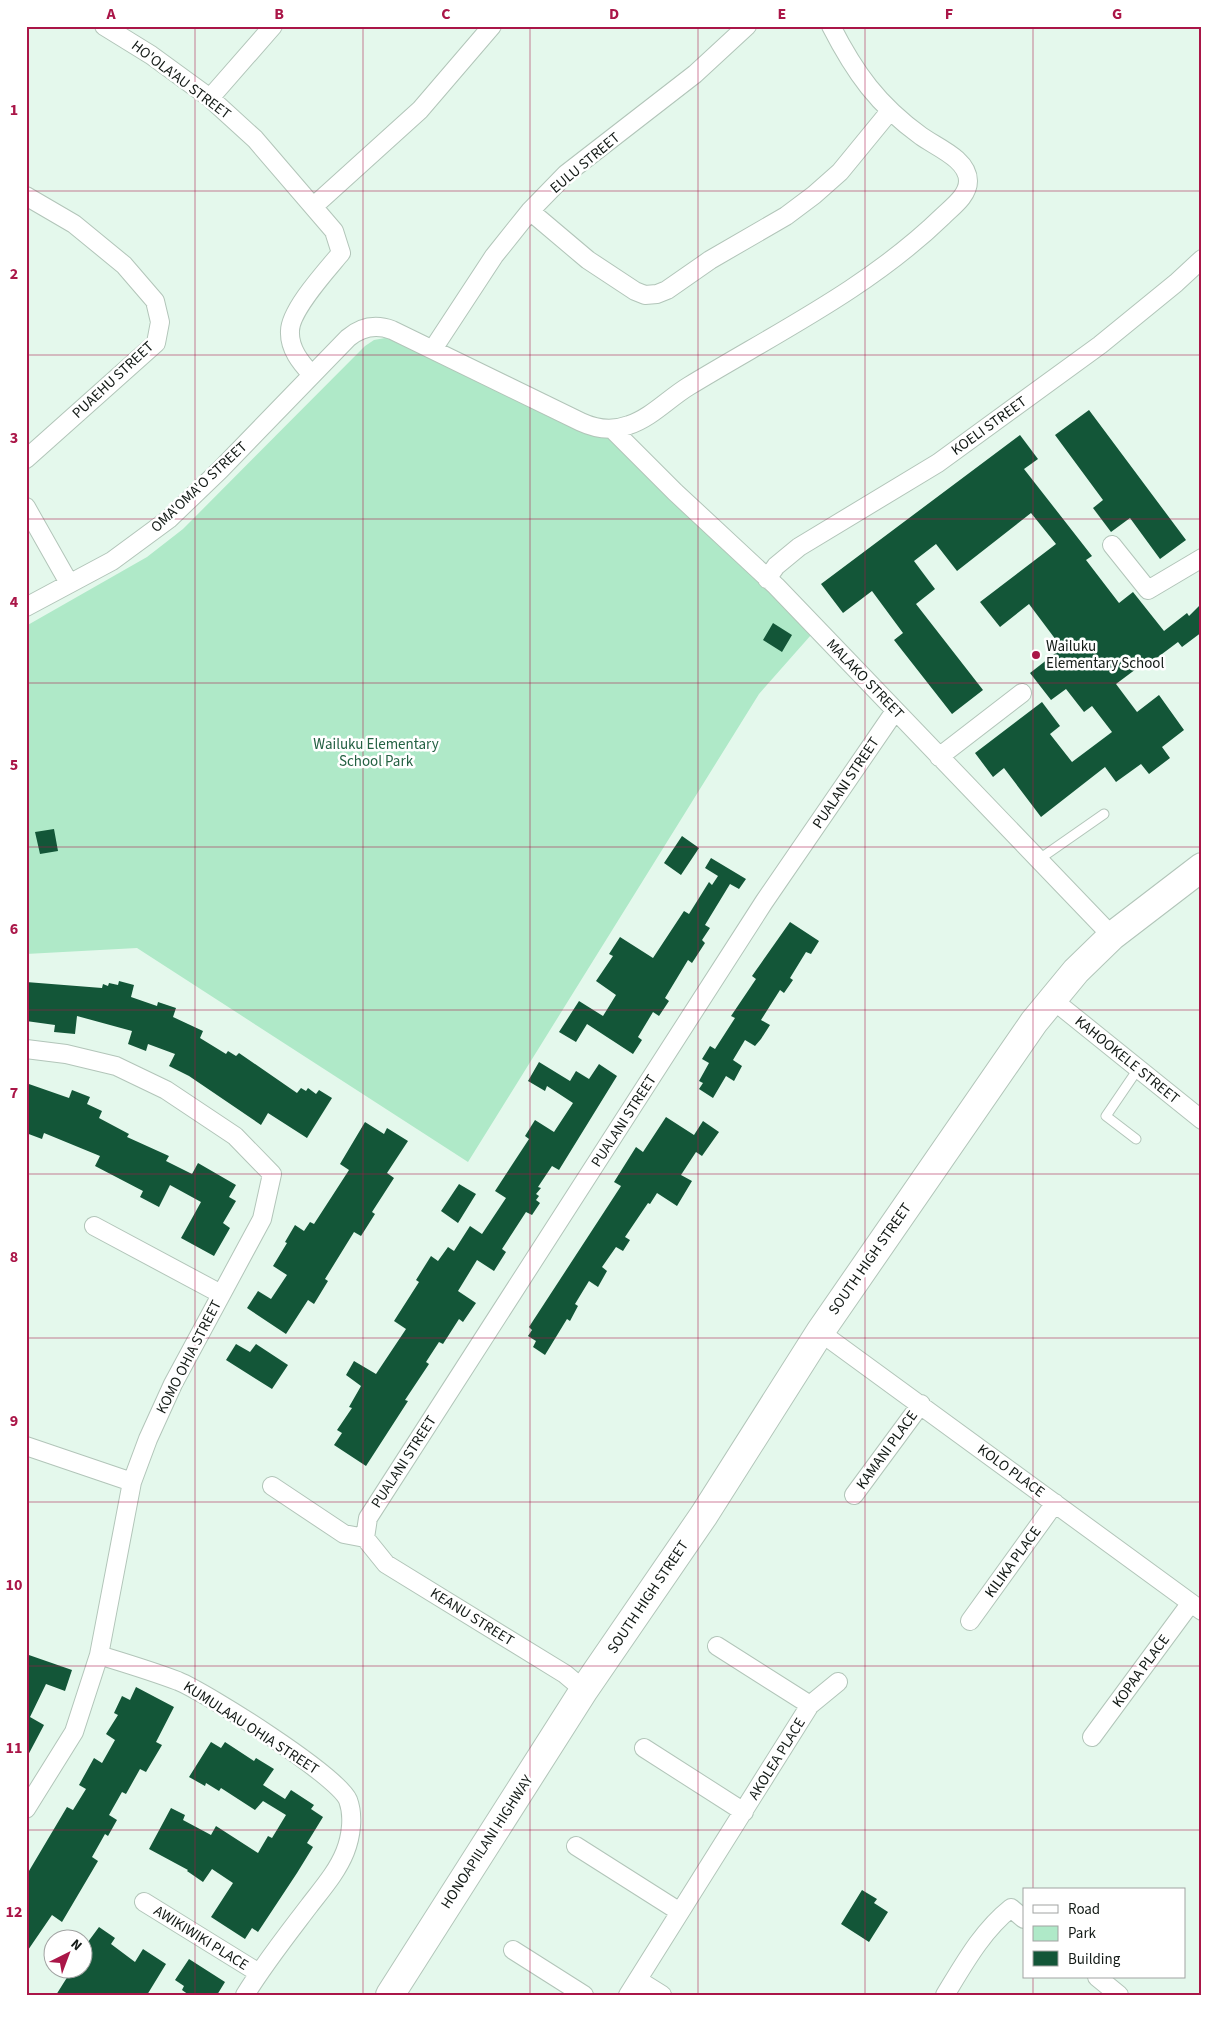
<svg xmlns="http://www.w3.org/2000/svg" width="1228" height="2021" viewBox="0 0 1228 2021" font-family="'Source Sans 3',sans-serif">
	<rect width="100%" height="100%" fill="#e4f8ec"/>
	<path fill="#afe9c8" d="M385,338H398L616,435L811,635L759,694L468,1162L137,948L26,954V626L147,557L183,529L365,346L374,340Z"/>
	<path fill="#135638" d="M1089,410L1186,540L1160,559L1130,518L1111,532L1093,508L1103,500L1055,435Z
		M1020,435L1038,459L1024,469L1092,556L1086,560L1119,603L1133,592L1164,631L1187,613L1189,616L1202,603V632L1182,647L1178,642L1146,666L1144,663L1116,684L1137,712L1159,695L1184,730L1162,747L1170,758L1149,774L1141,764L1116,782L1105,767L1041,817L1004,768L993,777L975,753L1042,702L1060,726L1050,734L1072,762L1112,732L1092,706L1084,712L1066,689L1051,700L1030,673L1062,648L1029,604L1000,627L980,602L1056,544L1031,513L957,571L936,544L914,561L935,589L916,604L983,690L952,714L894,640L903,633L872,591L843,613L821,584Z
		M773,623L792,635L782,652L763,640Z
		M54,829L58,851L40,854L35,832Z
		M682,836L699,848L681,875L664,863Z
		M711,858L746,879L739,889L730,884L705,925L710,928L702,940L705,943L692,963L688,960L665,998L669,1001L659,1016L653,1012L638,1037L642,1040L633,1054L587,1024L576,1042L559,1032L579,1001L603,1016L616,995L596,981L613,956L609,954L620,937L653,958L684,911L689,914L709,882L712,885L718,876L705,868Z
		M790,922L819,941L811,954L806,952L790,978L793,980L784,993L780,990L761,1020L770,1025L761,1039L755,1046L745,1040L733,1060L742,1066L734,1081L726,1076L713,1098L699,1089L703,1083L699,1081L709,1063L702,1059L710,1046L715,1049L735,1018L731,1016L756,979L752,976Z
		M119,981L134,985L131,997L157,1006L158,1002L176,1008L173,1017L203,1031L200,1038L226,1054L228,1051L236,1056L239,1053L297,1093L301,1088L306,1091L308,1088L316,1094L319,1090L332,1098L307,1138L268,1113L261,1125L189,1076L169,1066L175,1054L148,1044L146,1051L128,1044L132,1031L77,1016L75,1034L54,1032L55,1025L26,1021V982L102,988L103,984L108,986L109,983L118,985Z
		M539,1062L570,1081L576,1071L589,1079L599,1064L617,1076L559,1170L552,1166L538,1187L541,1188L536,1194L539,1196L536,1200L540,1203L532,1215L526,1212L502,1249L506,1252L494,1271L477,1260L458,1291L476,1303L463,1322L459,1319L443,1344L439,1342L426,1362L429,1364L405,1400L408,1401L366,1466L334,1445L342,1433L337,1430L352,1408L349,1407L361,1386L346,1375L354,1361L376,1374L406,1329L394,1321L419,1282L416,1280L431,1256L438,1261L448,1247L454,1251L470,1226L482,1234L506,1198L495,1191L529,1139L525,1136L535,1120L554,1132L573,1103L547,1086L545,1091L528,1081Z
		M26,1083L69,1098L72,1090L90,1097L87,1104L102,1111L99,1118L129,1134L127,1137L169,1156L166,1161L192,1174L198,1163L236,1185L229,1197L236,1201L223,1223L230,1228L214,1256L181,1238L201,1202L170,1185L159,1207L140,1197L143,1191L95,1166L100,1156L44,1133L42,1139L26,1133Z
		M666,1117L694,1135L703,1121L719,1132L702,1156L696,1152L681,1175L692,1181L677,1206L657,1193L650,1204L648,1203L625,1237L630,1240L623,1251L616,1247L602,1267L607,1271L598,1287L589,1281L575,1304L578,1306L570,1321L567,1319L545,1355L533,1347L536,1341L528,1336L532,1330L529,1327L621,1186L614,1182L636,1147L643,1152Z
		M365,1122L384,1134L387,1128L408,1141L387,1173L394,1178L372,1212L375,1214L361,1236L354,1232L325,1279L328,1281L314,1304L308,1300L286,1334L247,1308L258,1291L271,1299L287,1275L273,1266L287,1243L285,1242L295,1225L304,1231L310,1222L314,1224L349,1170L340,1164Z
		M459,1184L476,1194L458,1223L441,1211Z
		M236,1344L250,1352L256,1344L288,1365L272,1389L226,1360Z
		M26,1654L72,1670L65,1691L46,1684L30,1717L44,1725L26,1759Z
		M136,1687L174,1707L156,1742L162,1745L146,1772L140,1769L126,1794L122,1792L109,1815L117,1820L108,1836L105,1834L92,1857L98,1861L62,1922L52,1915L26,1953V1876L67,1807L73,1810L86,1789L79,1785L94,1758L102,1763L115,1740L106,1734L118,1715L114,1713L122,1696L130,1700Z
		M211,1742L221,1748L225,1742L254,1761L256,1758L274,1769L263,1785L285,1799L291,1790L314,1805L311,1809L323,1817L307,1843L313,1847L297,1873L258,1932L252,1928L245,1939L211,1917L233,1883L212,1869L203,1882L187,1871L188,1870L149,1849L171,1808L185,1815L183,1820L211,1835L216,1826L258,1853L268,1836L272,1838L286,1815L263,1801L255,1810L221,1788L219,1791L206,1783L205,1786L189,1777Z
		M862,1890L877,1899L874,1903L888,1912L869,1942L841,1924Z
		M99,1927L115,1938L111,1944L135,1962L143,1949L166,1964L147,1995H56L73,1968H82V1950Z
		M189,1959L225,1982L217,1995H189L182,1990L184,1986L175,1980Z"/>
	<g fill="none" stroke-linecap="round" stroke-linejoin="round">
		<defs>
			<path id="service" d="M1038,860L1104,814
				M1136,1139L1106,1116L1138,1069"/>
			<path id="minor" d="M104,26L151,55L210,98L255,139L334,231L341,253C327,270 290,310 290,331C289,349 301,363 312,375
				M210,98L273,26
				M26,196L74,224L124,265L155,301L160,322L156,343L26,459
				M315,205L420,110L492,26
				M530,211L588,260L635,291L645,295L657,294L667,290L710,260L786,216L814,195L840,172L890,111
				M433,349L494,256L530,211L566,174L695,74L747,26
				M612,429L675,492L776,586L1112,936
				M26,507L69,583
				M1112,545L1148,590L1202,558
				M767,579L776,566L799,547L938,463L1100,345L1176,283L1202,259
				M26,607L112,561L169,519L220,470L348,338C361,327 376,324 392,330L581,422C596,429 613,431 629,425C651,418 669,398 689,386C776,333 869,288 943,216C952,207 968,196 968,181C968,159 936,147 921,136C878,105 855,73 831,26
				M939,757L1022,693
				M1053,1000L1202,1120
				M26,1049L66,1054L116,1066L166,1090L235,1136L272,1174L262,1219L173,1384L148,1439L132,1482L99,1655L74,1732L26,1809
				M94,1226L221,1294
				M820,1332L1202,1611
				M26,1446L132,1482
				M272,1486L344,1534L365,1538
				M854,1495L921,1404
				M365,1538L368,1518L764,902L895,711
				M365,1538L386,1564L565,1674L584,1690
				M970,1621L1055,1503
				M717,1646L810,1705
				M99,1655C125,1663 152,1671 178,1681C207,1693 337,1775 348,1800C354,1816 351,1837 345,1852C337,1872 322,1889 309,1906C287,1935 264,1964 245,1995
				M1092,1737L1190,1604
				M644,1748L744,1812
				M576,1846L680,1912
				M144,1902L259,1973
				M513,1950L584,1995
				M1097,1977L1119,1995
				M638,1980L662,1995
				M628,1995L810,1705L838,1682
				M945,1995C964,1964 982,1931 1011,1908L1024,1919"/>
			<path id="primary" d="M390,1995L584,1690L704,1515L820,1332L1034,1022L1076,971L1112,936L1202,867"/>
		</defs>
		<use href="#service" stroke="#b2c5b9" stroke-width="11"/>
		<use href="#minor" stroke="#b2c5b9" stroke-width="20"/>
		<use href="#primary" stroke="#b2c5b9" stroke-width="30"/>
		<use href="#service" stroke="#fff" stroke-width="9"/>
		<use href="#minor" stroke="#fff" stroke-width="18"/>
		<use href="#primary" stroke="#fff" stroke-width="28"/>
	</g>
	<path fill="none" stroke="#aa1648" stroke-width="1" stroke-opacity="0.55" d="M195,26V1995M363,26V1995M530,26V1995M698,26V1995M865,26V1995M1033,26V1890M26,191H1202M26,355H1202M26,519H1202M26,683H1202M26,847H1202M26,1010H1202M26,1174H1202M26,1338H1202M26,1502H1202M26,1666H1202M26,1830H1202M1033,1977V1995"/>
	<circle fill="#aa1648" stroke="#fff" stroke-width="2" cx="1036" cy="655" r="5"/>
	<g text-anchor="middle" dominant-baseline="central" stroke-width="5" stroke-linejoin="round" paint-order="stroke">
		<g font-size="15" fill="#131a16" stroke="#fff">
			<text transform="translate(181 80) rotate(37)">HO'OLA'AU STREET</text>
			<text transform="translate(585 163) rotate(-40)">EULU STREET</text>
			<text transform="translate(113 380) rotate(-43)">PUAEHU STREET</text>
			<text transform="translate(989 426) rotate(-36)">KOELI STREET</text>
			<text transform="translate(199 487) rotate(-43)">OMA'OMA'O STREET</text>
			<text transform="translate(865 679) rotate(46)">MALAKO STREET</text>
			<text transform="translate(846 783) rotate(-56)">PUALANI STREET</text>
			<text transform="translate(1127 1060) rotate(39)">KAHOOKELE STREET</text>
			<text transform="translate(624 1121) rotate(-57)">PUALANI STREET</text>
			<text transform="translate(870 1259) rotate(-55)">SOUTH HIGH STREET</text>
			<text transform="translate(189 1357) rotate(-63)">KOMO OHIA STREET</text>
			<text transform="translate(887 1450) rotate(-54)">KAMANI PLACE</text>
			<text transform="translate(404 1462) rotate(-57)">PUALANI STREET</text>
			<text transform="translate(1011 1471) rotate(36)">KOLO PLACE</text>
			<text transform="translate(1013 1562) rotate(-54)">KILIKA PLACE</text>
			<text transform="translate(648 1597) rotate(-56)">SOUTH HIGH STREET</text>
			<text transform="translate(472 1617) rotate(32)">KEANU STREET</text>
			<text transform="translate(1141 1671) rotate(-54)">KOPAA PLACE</text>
			<text transform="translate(251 1728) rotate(33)">KUMULAAU OHIA STREET</text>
			<text transform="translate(777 1759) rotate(-58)">AKOLEA PLACE</text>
			<text transform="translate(487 1842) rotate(-57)">HONOAPIILANI HIGHWAY</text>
			<text transform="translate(201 1938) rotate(32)">AWIKIWIKI PLACE</text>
		</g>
		<g font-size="15" fill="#131a16" stroke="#fff" text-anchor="start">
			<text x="1046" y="646">Wailuku<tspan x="1046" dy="17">Elementary School</tspan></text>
		</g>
		<g font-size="15" fill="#246143" stroke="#fff">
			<text x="376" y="744">Wailuku Elementary<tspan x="376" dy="17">School Park</tspan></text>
		</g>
	</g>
	<rect width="1228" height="2021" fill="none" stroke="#ffffff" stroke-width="55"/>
	<rect x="1023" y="1888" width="162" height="90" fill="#ffffff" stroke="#a1a3a2"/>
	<rect x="1033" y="1905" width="25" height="8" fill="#ffffff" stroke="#a1a3a2"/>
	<text x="1068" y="1914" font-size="15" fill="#131a16">Road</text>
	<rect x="1033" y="1926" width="25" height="15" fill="#afe9c8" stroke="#a1a3a2"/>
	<text x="1068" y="1938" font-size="15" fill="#131a16">Park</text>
	<rect x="1033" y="1951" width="25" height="15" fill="#135638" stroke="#a1a3a2"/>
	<text x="1068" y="1964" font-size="15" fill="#131a16">Building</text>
	<g transform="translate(68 1954) rotate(42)"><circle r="24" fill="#ffffff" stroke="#a1a3a2"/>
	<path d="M0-4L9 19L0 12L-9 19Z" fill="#aa1648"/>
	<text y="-8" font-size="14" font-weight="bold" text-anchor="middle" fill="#131a16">N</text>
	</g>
	<rect x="28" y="28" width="1172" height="1966" fill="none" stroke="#aa1648" stroke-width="2"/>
	<g font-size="16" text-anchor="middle" font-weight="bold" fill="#aa1648">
		<text x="111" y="19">A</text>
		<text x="279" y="19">B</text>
		<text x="446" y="19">C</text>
		<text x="614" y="19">D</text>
		<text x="782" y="19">E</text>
		<text x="949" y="19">F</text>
		<text x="1117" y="19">G</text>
		<text x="14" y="115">1</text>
		<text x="14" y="279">2</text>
		<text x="14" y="443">3</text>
		<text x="14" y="607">4</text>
		<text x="14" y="770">5</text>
		<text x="14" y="934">6</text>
		<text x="14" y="1098">7</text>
		<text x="14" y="1262">8</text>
		<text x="14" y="1426">9</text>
		<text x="14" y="1590">10</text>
		<text x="14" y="1753">11</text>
		<text x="14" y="1917">12</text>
	</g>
</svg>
